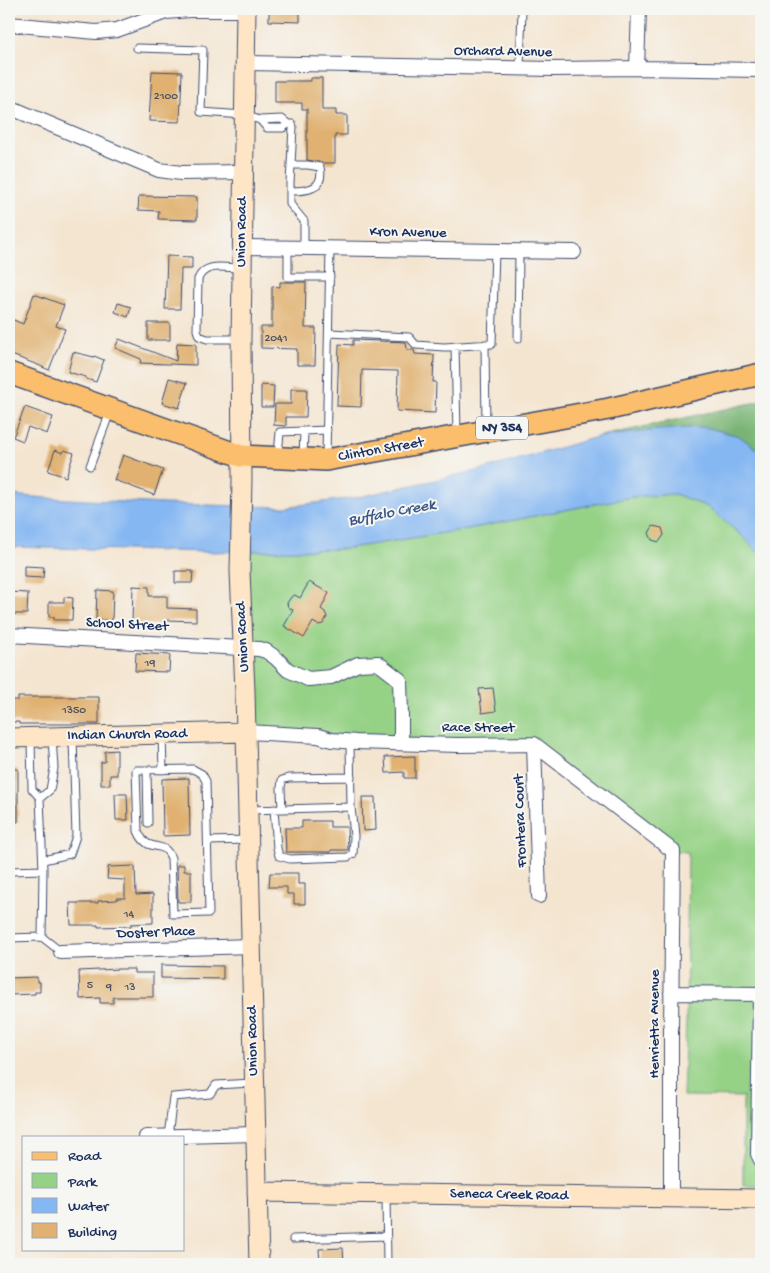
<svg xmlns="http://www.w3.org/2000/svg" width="770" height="1273" viewBox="0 0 770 1273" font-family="'Gochi Hand',sans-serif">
	<rect width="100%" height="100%" fill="#f6f6f2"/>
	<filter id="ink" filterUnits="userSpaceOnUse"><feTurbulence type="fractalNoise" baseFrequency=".02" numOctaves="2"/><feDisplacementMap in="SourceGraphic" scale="10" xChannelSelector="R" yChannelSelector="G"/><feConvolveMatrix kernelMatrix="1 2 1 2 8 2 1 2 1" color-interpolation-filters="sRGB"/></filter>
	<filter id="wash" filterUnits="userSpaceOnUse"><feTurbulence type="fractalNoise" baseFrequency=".0096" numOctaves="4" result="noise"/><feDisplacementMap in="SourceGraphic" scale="20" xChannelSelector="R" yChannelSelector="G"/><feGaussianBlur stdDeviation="1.12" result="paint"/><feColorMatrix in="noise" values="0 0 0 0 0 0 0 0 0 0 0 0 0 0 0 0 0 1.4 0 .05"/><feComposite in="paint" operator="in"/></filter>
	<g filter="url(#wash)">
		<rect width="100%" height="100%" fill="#f4e5d0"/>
		<path fill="#95d286" stroke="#588072" d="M675,494L708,507L742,536L761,555V1185H743V1097L683,1096L686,1021L688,852L673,851L534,744L246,732L243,551L344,549L468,529L631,497Z"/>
		<path fill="#78b473" stroke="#4a7268" d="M761,401V452L739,436L705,427L657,430L597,437Z"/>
		<path fill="#85b7f2" stroke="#5073a8" d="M705,427L739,436L761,452V555L742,536L708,507L675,494L631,497L468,529L344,549L208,552L9,547V495L47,498L165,504L284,507L354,498L485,469L597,437L657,430Z"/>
		<g id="blocks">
			<path fill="#e0b170" d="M269,10L300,11V22L269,21Z
				M152,71L182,72L180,122L149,121Z
				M311,78H322V110H336V115H347V135H335V163H323L307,160V109H302V103H275V81H311Z
				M139,196L197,197V220L158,219L159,211L138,210Z
				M167,256L192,257V269H181L180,309H165Z
				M280,282H306L305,328H316L315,365H297V349L261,348V327H272V286L280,287Z
				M34,294L64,305L56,326L65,329L49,370L38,365L9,354V318L23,324Z
				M118,303L131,307L128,317L115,312Z
				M148,323H170V340H148Z
				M119,339L176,361L177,343L196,344V365L140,363L141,359L115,348Z
				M353,340L406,342L407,350H414L415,354L434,355L433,382H436L435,413L397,411L398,371L362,370L361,407L337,406L339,344L353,345Z
				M73,352L94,357V356L104,360L96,382L86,379V377L68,372Z
				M169,378L187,383L179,408L162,403Z
				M261,385L274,386L273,407H261Z
				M291,389H307L306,417H286V426L274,425L275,404H291Z
				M25,407L53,417L47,434L28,427L23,441L13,437Z
				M55,450L63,453L64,450L74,453L66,477L48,471Z
				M123,455L163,470L154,495L114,480Z
				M653,526L662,528L664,535L659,542L652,540L649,533Z
				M24,566L44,567L43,578L24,577Z
				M175,571H193L192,583H175Z
				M309,582L329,593L321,609L325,612L327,617L323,624L318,625L313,622L304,638L284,626L293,610L288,607L287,603L291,597L295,595L300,598Z
				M133,586L149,587V596H167V608L196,609V621L167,620L166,625L132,624Z
				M97,590L113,591L112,620H96Z
				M9,592L28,593L27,614H9Z
				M64,597L73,598L72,620H54V617H49V602H64Z
				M136,653L170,655L169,672L135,671Z
				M493,688L496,711L482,713L479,689Z
				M18,697H99V724H19V722H10V700H18Z
				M117,750V775H110V785H101V762H105V751Z
				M415,756V778H404V772L386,773L385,757Z
				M9,769H18V822H9Z
				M189,778L190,835L163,836L162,779Z
				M115,794H127L128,820H116Z
				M362,797H375L376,830L363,831Z
				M302,821H330V827H347L348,850H331V852H286L285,828H302Z
				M177,865H184V871H191V902H178Z
				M135,866L136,895L153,894V923L131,924V926L98,927V925H71L70,903H98V901L117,900V898H125V880L107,879L108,867Z
				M270,873H298V884H305V904H294V894H287V887H269Z
				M161,965L223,966V979L161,978Z
				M119,969H134V973H153V997H113V1003H100V998L80,999L79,971Z
				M37,977V982H40V992H35V994L9,995V978Z
				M343,1248L344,1264H320L319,1249Z"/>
		</g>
	</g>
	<g filter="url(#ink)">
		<use href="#blocks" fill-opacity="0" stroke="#3c4a6f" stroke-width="1"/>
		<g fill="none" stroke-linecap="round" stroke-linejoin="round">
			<defs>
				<path id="lane" d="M137,48L203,50L201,112L244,115L260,120L282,119L288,124H292L293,127L290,183V204L304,221V248
					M520,68L522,9
					M260,120L267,128H283L288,124
					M290,191C306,191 325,190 320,167L308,165H291
					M288,247V277H330
					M240,268C224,268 205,262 198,279L197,330L199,336L207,339H241
					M329,333L409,337L416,345L444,347L492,344L495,251
					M518,339L519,251
					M485,344L486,428
					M455,346L457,433
					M278,455L280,432L327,430
					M303,458L304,431
					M326,458L330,248
					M90,466L110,412
					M162,735L163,770
					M193,769L202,774L206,781L209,913L173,914L171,858C165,844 160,849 148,844C143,841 140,836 138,831L136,770Z
					M147,770L148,823
					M40,798L50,790L54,768L52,738
					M274,809L277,848L279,856L290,859L348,857L353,854L354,836L351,807
					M282,809L281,788L282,780L289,778L351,777
					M248,810L351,807L350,742
					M208,841L247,840
					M43,860L70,854L76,836L73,738
					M9,871L43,870
					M42,937L61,952
					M9,938L42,937L43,870L40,798L32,789L31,738
					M168,1136L173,1097L210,1094L216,1085L252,1083
					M386,1195L387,1264
					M293,1239L386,1236"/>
				<path id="street" d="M9,24L96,32L117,30L166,12L190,10H246
					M245,63L553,69L637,68L761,70
					M637,68L639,9
					M9,107L159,170L181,173L243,172
					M242,247L574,252
					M9,635L259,649L266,651L276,658L288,670L308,679L331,677L358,664L378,663L400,680L401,715V743
					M246,732L318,736L332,740L356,742L458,745L534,744L673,851L671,1029V1197
					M534,744L539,896
					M61,952L251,946
					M671,993L761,994
					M760,994L758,1154L761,1160
					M146,1137L255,1134"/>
				<path id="secondary" d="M246,9L241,339L242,479L240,571L245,692L259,1264
					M9,738L246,732
					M257,1192L761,1199"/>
				<path id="primary" d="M9,373L241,456L326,460L609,409L761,374"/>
			</defs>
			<use href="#lane" stroke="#3c4a6f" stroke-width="9"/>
			<use href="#street" stroke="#3c4a6f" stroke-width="16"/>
			<use href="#secondary" stroke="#3c4a6f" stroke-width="21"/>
			<use href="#primary" stroke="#3c4a6f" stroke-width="24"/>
			<use href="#lane" stroke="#fff" stroke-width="7"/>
			<use href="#street" stroke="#fff" stroke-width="14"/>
			<use href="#secondary" stroke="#fde5c5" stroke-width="19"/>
			<use href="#primary" stroke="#fabe6d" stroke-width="21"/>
		</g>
	</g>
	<g text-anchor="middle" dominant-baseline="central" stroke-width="4" stroke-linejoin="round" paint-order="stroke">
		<g font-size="12" fill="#4c5062">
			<text x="166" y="97">2100</text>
			<text x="276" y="339">2041</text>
			<text x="150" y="664">19</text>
			<text x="74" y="711">1350</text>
			<text x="129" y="915">14</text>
			<text x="90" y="986">5</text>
			<text x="109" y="988">9</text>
			<text x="130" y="988">13</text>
		</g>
		<rect fill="#f6f6f2" stroke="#5d6b8a" stroke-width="1" x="476" y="416.5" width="52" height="23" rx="4"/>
		<g font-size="14" font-weight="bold" fill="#1b2f5e">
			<text x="502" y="428">NY 354</text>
		</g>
		<g font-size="15" fill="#1b2f5e" stroke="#f6f6f2">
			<text transform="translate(503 52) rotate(1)">Orchard Avenue</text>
			<text transform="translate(242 232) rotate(-89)">Union Road</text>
			<text transform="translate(408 233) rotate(1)">Kron Avenue</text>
			<text transform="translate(381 450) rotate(-10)">Clinton Street</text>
			<text transform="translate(127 625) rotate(3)">School Street</text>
			<text transform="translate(243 637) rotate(-93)">Union Road</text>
			<text x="478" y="728">Race Street</text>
			<text transform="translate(127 735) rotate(-1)">Indian Church Road</text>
			<text transform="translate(521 821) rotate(-92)">Frontera Court</text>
			<text transform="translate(156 933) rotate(-2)">Doster Place</text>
			<text transform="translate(655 1024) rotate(-90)">Henrietta Avenue</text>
			<text transform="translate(253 1041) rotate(-91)">Union Road</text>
			<text transform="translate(509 1195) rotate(1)">Seneca Creek Road</text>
		</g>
		<g font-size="16" font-style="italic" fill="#3b588a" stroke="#f6f6f2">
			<text transform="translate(392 514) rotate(-11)">Buffalo Creek</text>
		</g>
	</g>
	<rect width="770" height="1273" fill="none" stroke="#f6f6f2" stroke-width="30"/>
	<rect x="22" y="1136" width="162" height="115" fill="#f6f6f2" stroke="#9ea6b7"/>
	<rect x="32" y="1152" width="25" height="8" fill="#fabe6d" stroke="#9ea6b7"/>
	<text x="68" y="1160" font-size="15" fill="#1b2f5e">Road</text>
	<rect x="32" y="1173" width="25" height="15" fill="#95d286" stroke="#9ea6b7"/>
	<text x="68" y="1186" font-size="15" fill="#1b2f5e">Park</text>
	<rect x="32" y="1198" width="25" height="15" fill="#85b7f2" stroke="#9ea6b7"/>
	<text x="68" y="1210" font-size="15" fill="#1b2f5e">Water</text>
	<rect x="32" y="1223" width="25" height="15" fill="#e0b170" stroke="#9ea6b7"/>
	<text x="68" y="1236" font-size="15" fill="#1b2f5e">Building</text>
</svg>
